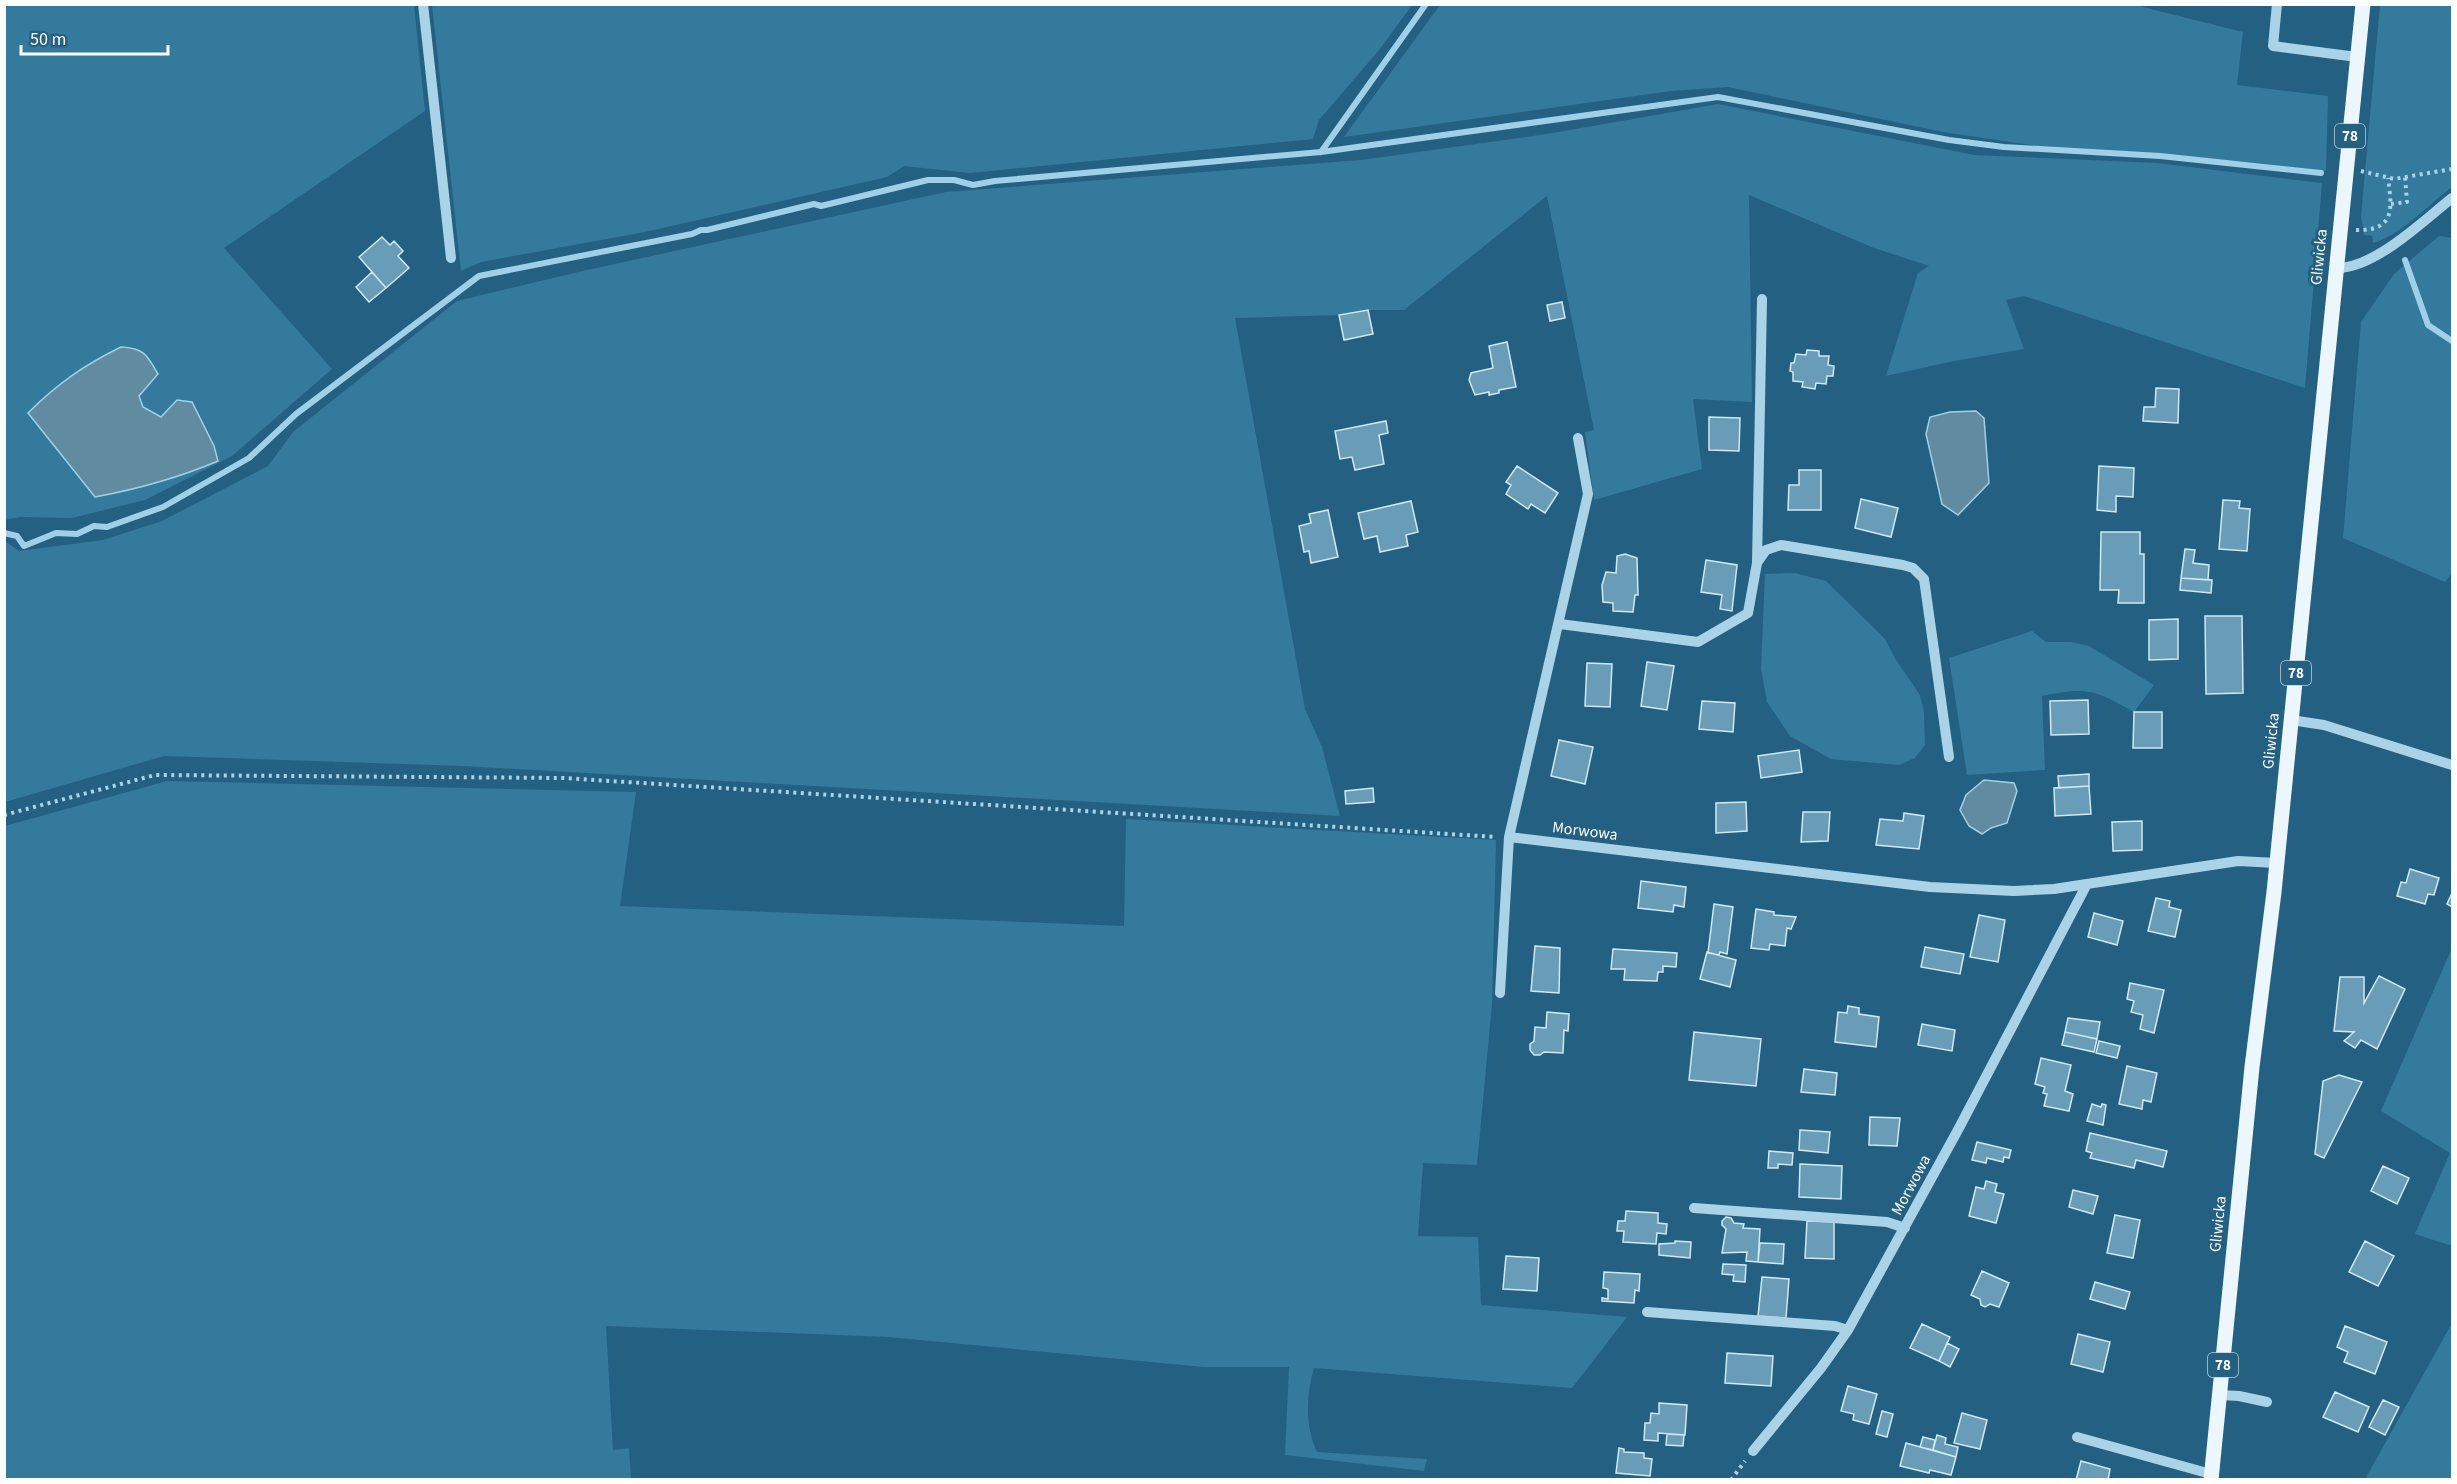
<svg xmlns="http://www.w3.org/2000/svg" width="2457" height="1484" viewBox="0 0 2457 1484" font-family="'Source Sans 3',sans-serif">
	<rect width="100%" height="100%" fill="#246081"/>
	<path fill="#347a9d" d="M4,5H414L425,111L224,248L332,369L232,456L145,500L72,518L20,517L5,520Z
		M432,5V4L1412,5L1380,49L1319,120L1313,139L970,173L904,166L887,177L645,232L481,262L461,271Z
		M1440,5L2131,4L2243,32L2237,85L2328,96L2326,171L2259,163L2038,146L1943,132L1728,87L1671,91L1344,137Z
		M2380,5H2452V187C2430,203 2400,236 2373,243L2372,236L2364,235L2361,216Z
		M1718,104L1974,155L2157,163L2322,183L2305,388L2024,296L2006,300L2024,349L1949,362L1886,376L1918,273L1929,266L1874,248L1749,195L1752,402L1693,399L1702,469L1594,500L1585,432L1594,430L1547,196L1404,310H1368L1339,315L1235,318L1305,709L1322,747L1340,816L462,766L164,756L5,802V541L19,551L103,540L162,521L268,466L293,432L457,301L578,272L946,192L1361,160L1547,134Z
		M2439,236L2452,238V573L2445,582L2343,538L2361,322L2394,274Z
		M1795,573L1826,581L1885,639L1896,660L1920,695L1924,712L1925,745L1915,758L1899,765L1831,759L1790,736L1767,702L1761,669L1765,574Z
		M2032,631L2046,642H2071L2089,646L2154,685L2134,712C2093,689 2088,687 2042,696L2045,770L1967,775L1949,658Z
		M167,781L636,792L620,906L1124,926L1126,819L1496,840L1492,1004L1477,1165L1423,1163L1418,1236L1478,1237L1481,1305L1627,1317L1572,1388L1314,1368C1306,1395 1305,1427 1317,1452L1427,1459L1424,1471L1285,1455L1289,1367H1204L888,1337L606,1326L613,1450L629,1448L631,1479H5V826Z
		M2452,948V1246L2415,1234L2450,1153L2381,1111Z
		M2452,1323V1479H2365L2373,1465Z"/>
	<path fill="#618ba1" stroke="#9fd0e8" stroke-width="1.5" d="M121,347C144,348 147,355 158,374L139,396L143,407L161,417L177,400L192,402L214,446L218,461C178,478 138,489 95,497L28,413C57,384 84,365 121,347Z
		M1976,411L1984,418L1989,483L1958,515L1942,504L1926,434L1930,417L1950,412Z
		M1984,780L2014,783L2017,791L2007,823L1991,828L1982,834L1969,826L1960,810L1966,795Z"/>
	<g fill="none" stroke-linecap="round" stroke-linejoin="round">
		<path stroke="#9fd0e8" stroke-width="6" d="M1321,152L1426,4
			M2405,260L2428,325L2452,341
			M4,533L17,536L24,546L56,533L77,534L94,526L107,527L163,507L249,458L296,414L479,276L692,234L701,230H707L814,204L821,206L928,180H954L973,185L995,181L1321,152L1718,97L1949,140L2004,147L2160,156L2321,173"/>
	</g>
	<path fill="#699db7" stroke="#cee8f5" stroke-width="1.5" d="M382,237L390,245L394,241L403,251L398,256L409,268L386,288L359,257Z
		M372,272L386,288L369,302L356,287Z
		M1562,302L1565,318L1550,321L1547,305Z
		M1368,310L1373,334L1344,340L1339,315Z
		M1507,342L1516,387L1499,390V393L1489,395V392L1475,395L1469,380L1471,373L1493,368L1489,346Z
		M1807,350L1819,351V356H1829L1828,365L1834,366L1833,376H1827L1826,384L1816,383L1815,389L1802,387L1803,382L1793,381V372L1790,371L1791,363H1794L1796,354L1806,355Z
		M2156,388L2179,389L2178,423L2143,421L2144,407H2155Z
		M1709,417L1740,418L1739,451L1709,450Z
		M1386,421L1388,433L1379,435L1384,464L1355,470L1352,457L1340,459L1335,431Z
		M1517,466L1558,493L1545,513L1531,504L1528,509L1506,494L1511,485L1506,482Z
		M2099,466L2134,468L2133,497L2116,496V512L2097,510Z
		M1799,470H1821V510H1788L1789,485H1799Z
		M1861,499L1898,508L1891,537L1855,528Z
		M2223,500L2240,501L2239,508L2250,509L2247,551L2219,549Z
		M1411,501L1418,532L1406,535L1408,546L1380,552L1377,536L1364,539L1358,513Z
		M1328,510L1338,557L1311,563L1309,551L1304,552L1299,526L1311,523L1309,514Z
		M2101,532H2140V554H2144V603H2118L2119,590H2100Z
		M2185,549L2195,550L2193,563L2209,565L2208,580L2181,578Z
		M1625,554L1637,558L1638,595H1635L1633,612L1613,611V603L1603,602L1602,585L1606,572L1616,573L1617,556Z
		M1706,560L1737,565L1732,611L1720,609L1722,595L1701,592Z
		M2181,578L2212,580L2211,593L2180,590Z
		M2205,616H2242L2243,693L2206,694Z
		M2178,619V659L2149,660V620Z
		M1647,662L1674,666L1667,710L1641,706Z
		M1587,663L1612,664L1610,707L1585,706Z
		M2088,700L2089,734L2051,735L2050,701Z
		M1702,701L1735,703L1733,732L1699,729Z
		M2134,712H2162V748H2133Z
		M1559,740L1593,747L1585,784L1551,776Z
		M1799,750L1802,772L1761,778L1758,756Z
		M2089,774V786L2059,788L2058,776Z
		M2089,786L2091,814L2055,816L2054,788Z
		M1373,788L1374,802L1346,804L1345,791Z
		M1746,802L1747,831L1716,833V803Z
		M1803,812H1830L1828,841L1801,842Z
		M1904,813L1924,816L1919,849L1876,845L1880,819L1903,821Z
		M2142,821V850L2113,851L2112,822Z
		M2410,869L2439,878L2434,895L2428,894L2425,904L2397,896L2401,882L2406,883Z
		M1641,881L1686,887L1684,907L1674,905L1673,912L1638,908Z
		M2452,893V907L2447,904Z
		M2156,898L2170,901L2169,907L2181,910L2175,937L2148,931Z
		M1714,904L1733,907L1727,954L1720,952L1719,955L1708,953Z
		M1756,909L1774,912V915L1796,917L1791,929L1787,928L1785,946L1770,944L1769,950L1751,948Z
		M2094,913L2123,921L2117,945L2088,937Z
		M1979,915L2005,920L1998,962L1970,957Z
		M1535,946L1560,948L1559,993L1531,991Z
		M1925,947L1964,954L1960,974L1921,967Z
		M1613,949L1677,953L1676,967L1663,966V972H1658L1657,981L1624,980L1625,969H1611Z
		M1707,952L1736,960L1730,987L1700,979Z
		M2379,976L2405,989L2377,1049L2361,1040L2355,1048L2344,1041L2354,1032L2334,1031L2340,977H2364V1003Z
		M2130,983L2164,990L2154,1033L2140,1029L2143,1015L2131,1012L2134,1001L2127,999Z
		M1848,1006L1859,1008V1014L1879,1017L1876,1047L1835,1042L1838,1012L1847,1013Z
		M1547,1012L1569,1014L1568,1031L1564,1030L1563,1053L1544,1052L1540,1055H1534L1530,1050V1044L1534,1041L1535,1027L1546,1028Z
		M2068,1018L2100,1022L2097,1039L2065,1032Z
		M1922,1024L1955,1030L1952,1051L1918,1045Z
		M1694,1032L1761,1039L1756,1086L1689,1080Z
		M2065,1032L2097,1039L2094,1052L2062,1045Z
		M2099,1041L2120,1046L2117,1058L2096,1053Z
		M2041,1058L2071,1065L2065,1091L2073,1094L2069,1111L2044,1106L2047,1094L2043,1093L2045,1087L2035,1084Z
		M2127,1066L2157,1073L2151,1102L2143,1100L2142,1109L2119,1104Z
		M1804,1069L1837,1073L1835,1095L1801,1092Z
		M2339,1075L2362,1082L2324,1158L2315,1154L2323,1081Z
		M2092,1104L2101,1107L2102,1104L2106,1105L2103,1125L2087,1121Z
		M1870,1117L1900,1118L1897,1146L1869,1145Z
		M1800,1130L1830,1132L1828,1153L1799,1150Z
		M2090,1133L2167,1151L2163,1167L2136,1160L2134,1168L2090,1158L2092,1153L2086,1151Z
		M1977,1142L2011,1150L2009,1158L2004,1157L2003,1162L1987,1158L1986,1163L1972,1160Z
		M1769,1151L1793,1153L1792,1165L1778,1164V1168H1768Z
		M1800,1164L1842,1166L1841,1199L1799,1197Z
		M2383,1166L2409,1178L2397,1204L2371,1191Z
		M1986,1181L1997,1184L1995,1192L2004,1194L1996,1223L1969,1216L1976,1187L1984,1189Z
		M2073,1190L2098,1196L2093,1214L2069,1207Z
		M1626,1211L1658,1213V1223L1667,1224L1666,1234L1657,1233L1656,1244L1623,1242L1624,1231H1617L1618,1221H1625Z
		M2115,1215L2140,1220L2133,1258L2107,1253Z
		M1726,1217L1731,1218L1734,1223L1744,1224L1743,1228L1760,1229L1758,1262L1746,1261L1747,1252L1722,1253L1726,1229L1722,1225V1221Z
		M1807,1221L1834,1222V1259L1805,1258Z
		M1675,1241L1691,1242L1690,1258L1659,1255V1244L1675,1243Z
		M2365,1241L2394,1256L2378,1286L2349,1272Z
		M1760,1243L1784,1244L1783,1264L1758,1262Z
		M1506,1256L1539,1258L1537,1291L1503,1289Z
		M1723,1264L1746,1265L1745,1282L1733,1281L1734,1275L1722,1274Z
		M1982,1271L2009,1283L1999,1307L1990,1304L1985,1307L1981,1305L1980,1299L1971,1295Z
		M1604,1272L1640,1274L1639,1291L1635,1290L1634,1303L1602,1301V1298L1608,1299V1289L1603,1288Z
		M1762,1277L1789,1279L1786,1318L1758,1316Z
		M2095,1282L2130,1292L2125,1309L2090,1299Z
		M1922,1324L1950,1337L1939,1361L1910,1348Z
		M2345,1326L2387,1342L2375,1374L2344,1362L2348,1352L2337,1347Z
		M2078,1334L2110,1342L2103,1372L2071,1364Z
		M1947,1343L1959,1349L1950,1367L1939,1361Z
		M1727,1353L1773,1356L1771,1386L1725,1383Z
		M1848,1386L1877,1394L1869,1424L1853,1420L1854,1414L1841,1411Z
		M2335,1392L2369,1407L2358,1432L2323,1417Z
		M2383,1400L2399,1407L2385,1435L2369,1427Z
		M1659,1403L1687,1405L1685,1435L1658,1433V1441L1644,1440L1645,1423H1650L1651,1413L1659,1414Z
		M1882,1411L1893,1414L1887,1437L1876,1434Z
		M1962,1413L1987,1420L1980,1449L1954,1443Z
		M1667,1434L1684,1435L1683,1446L1666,1445Z
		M1937,1435L1946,1438L1945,1444L1958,1447L1956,1457L1933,1450Z
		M1923,1437L1935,1440L1933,1450L1920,1447Z
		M1906,1443L1956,1457L1951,1475L1930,1470L1929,1473L1900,1466Z
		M1619,1448L1624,1449V1452L1644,1453V1458L1652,1459L1650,1476L1616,1473Z
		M2081,1461L2110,1469L2108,1480H2076Z"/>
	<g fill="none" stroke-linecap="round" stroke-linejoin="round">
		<path stroke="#abd3e7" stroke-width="4" stroke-dasharray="3 4.5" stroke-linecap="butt" d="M2361,171L2394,179L2452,169
			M2391,204L2407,202L2405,177
			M2356,230C2396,231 2392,208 2388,178
			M4,815L155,775L563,778L1496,837
			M1731,1480L1745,1461"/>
		<path stroke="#abd3e7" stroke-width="10" d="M423,4L451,258
			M2277,4L2273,46L2357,57
			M2336,268C2374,269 2423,221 2452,198
			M1757,563L1766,550L1781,545L1903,565L1913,568L1924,579L1949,757
			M1560,624L1698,642L1748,613L1757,563L1762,299
			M2291,720L2324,725L2452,765
			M1509,837L1930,887L2014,891L2054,889L2238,861L2277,863
			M1500,993L1509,837L1588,494L1578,438
			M1694,1208L1887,1222L1905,1228
			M1647,1312L1835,1326L1848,1330
			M2220,1395L2239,1396L2267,1402
			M2077,1437L2211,1474
			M1753,1451L1821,1368L1848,1330L1959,1128L2087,884"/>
		<path stroke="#ecf7fd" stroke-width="15" d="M2211,1480L2252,1067L2274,892L2363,4"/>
	</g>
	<g text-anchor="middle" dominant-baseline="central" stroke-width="6" stroke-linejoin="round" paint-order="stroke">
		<g fill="#246081" stroke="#bdcfd9" stroke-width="1.5">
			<rect x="2335" y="124" width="30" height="24" rx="4.5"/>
			<rect x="2281" y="661" width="30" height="24" rx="4.5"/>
			<rect x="2208" y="1353" width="30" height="24" rx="4.5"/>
		</g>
		<g font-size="15" font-weight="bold" fill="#fff">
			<text x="2350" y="136">78</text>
			<text x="2296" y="673">78</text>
			<text x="2223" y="1365">78</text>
		</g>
		<g font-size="16" fill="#fff" stroke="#246081">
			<text transform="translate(2319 257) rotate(-84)">Gliwicka</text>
			<text transform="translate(2271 741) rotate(-84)">Gliwicka</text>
			<text transform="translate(1585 831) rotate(7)">Morwowa</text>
			<text transform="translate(1911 1185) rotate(-62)">Morwowa</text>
			<text transform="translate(2218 1224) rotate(-84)">Gliwicka</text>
		</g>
	</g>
	<rect width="2457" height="1484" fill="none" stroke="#ffffff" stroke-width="12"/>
	<path d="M21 45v9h147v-9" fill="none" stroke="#ffffff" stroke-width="3"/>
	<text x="30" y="45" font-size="18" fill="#ffffff" stroke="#246081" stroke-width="4.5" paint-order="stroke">50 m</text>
</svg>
